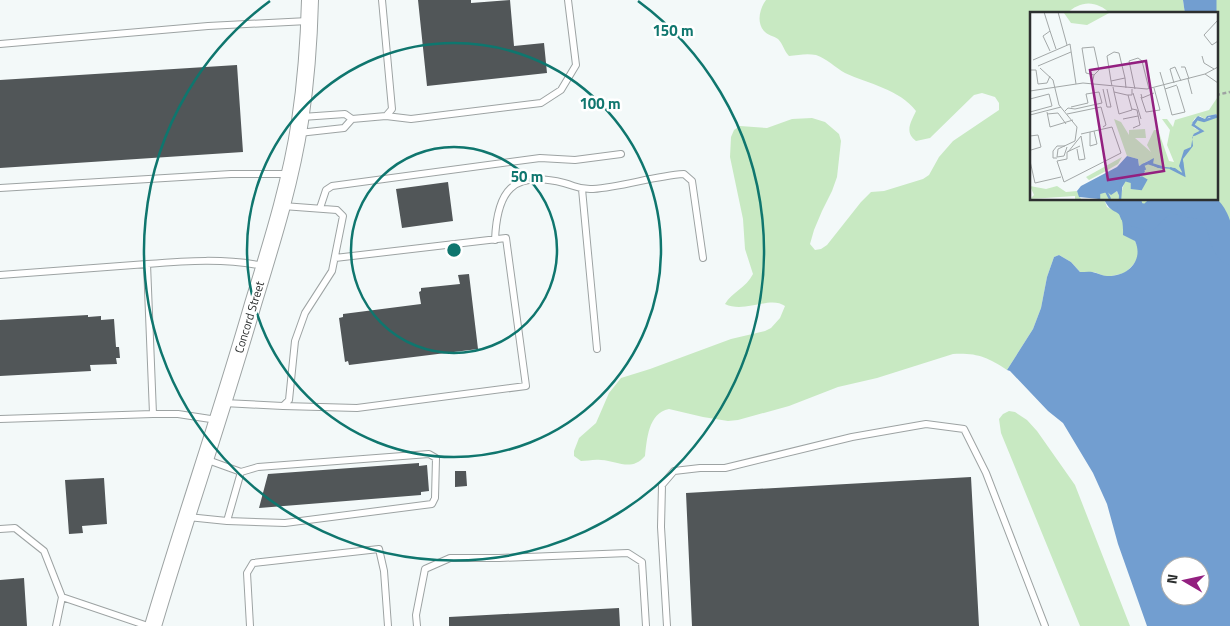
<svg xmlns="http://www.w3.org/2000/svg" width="1230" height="626" viewBox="0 0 1230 626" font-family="'Titillium Web',sans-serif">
	<rect width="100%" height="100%" fill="#f3f9f9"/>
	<path fill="#c8e9c2" d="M766,0H1183L1185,14H1111C1096,0 1081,0 1066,14H1031V199H1104L1107,207L1121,214L1139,249L1138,258L1133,265L1125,273L1107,277L1094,272H1080L1071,262L1059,255L1054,257L1047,277L1041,308L1033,329L1007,370C987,357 978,353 953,354L877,378L838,387L789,406L738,420L728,421L703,417L669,409C648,413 647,440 645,456C631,472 618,461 601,460C594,459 587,461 581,461L574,456V451L579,438L596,423L609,393L621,378L650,369L731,339L765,331L771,328L780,318L785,306C770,295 745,314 725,304C732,292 746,288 753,274L745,249L743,219L730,157L731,137L734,130L740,126L767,128L792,119L812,118L825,122L839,134L841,141L837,177L832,191L822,211L814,230L810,244L815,250L821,249L827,245L861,202L871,192L884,191L923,179L929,175L939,157L953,141L999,110V103L995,97L982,93L974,95L930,138L916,141C904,132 911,122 916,111C899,89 869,84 845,73C836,68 826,58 816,55C807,53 798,55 789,56C784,51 783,44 778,39C774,36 767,35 764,31C756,22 760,8 766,0Z
		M1204,0H1230V252C1218,240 1223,220 1206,206C1175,208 1174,188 1148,218L1132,213L1128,199H1216V14H1204Z
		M1009,411L1015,412L1027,420L1037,431L1075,485L1130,626H1080L1001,433L999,419L1003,414Z"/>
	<path fill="#729ed0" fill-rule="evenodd" d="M1183,0H1204V14H1185Z
		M1104,199H1128L1132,213L1148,218L1159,205L1172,200L1194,207L1206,206C1223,220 1218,240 1230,252V626H1147L1118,544L1107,504L1093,473L1063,423L1048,411L1010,371L1007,370L1033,329L1041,308L1047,277L1054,257L1059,255L1071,262L1080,272C1086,272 1091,271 1096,273C1100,274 1104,276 1107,276C1128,277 1144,260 1135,241L1123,235C1124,203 1113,220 1104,199ZM1170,566H1200V596H1170Z"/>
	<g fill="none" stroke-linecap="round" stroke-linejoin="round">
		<path stroke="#729ed0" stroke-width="25" d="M1204,0V14
			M1128,199L1132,213L1148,218C1174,188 1175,208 1206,206C1223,220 1218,240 1230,252"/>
	</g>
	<path fill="#515658" d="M418,0H471V3L510,0L514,46L544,43L547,73L427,86Z
		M237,65L243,152L0,168V80Z
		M448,182L453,221L402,228L396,189Z
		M469,274L478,349L349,365L348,361L345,362L339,318L343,317V314L421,304L419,292L421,291V288L460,284L458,275Z
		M88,315V317L101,316V320L114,319L116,347H119L120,358H116L117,364L90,365L91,371L0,376V320Z
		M419,463V466L427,465L429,491L421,492V495L259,508L268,474Z
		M455,471H466L467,486L455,487Z
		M971,477L979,626H692L686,493Z
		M104,478L107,524L82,526L83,533L69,534L65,480Z
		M24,578L27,626H0V580Z
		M619,608L620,626H449V617Z"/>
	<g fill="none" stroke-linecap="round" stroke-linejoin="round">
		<defs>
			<path id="service" d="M0,44L208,26L308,21
				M386,116L411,119L541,103L561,90L576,65L568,0
				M352,119L386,116L392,109L382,0
				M299,133L344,128L352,119L345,114L302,117
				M0,188L231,174H288
				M582,189L597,349
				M320,208L326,190L332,186L540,158L575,160L621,154
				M495,240C497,191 512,170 564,183C576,186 579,190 593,189C623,187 653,176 684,174L692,181L703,258
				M0,275L147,264
				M224,403L283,406L289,400L295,341L305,313L332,271L343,216L337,210L283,206
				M283,406L357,408L526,386L506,238L335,258
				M0,419L153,414
				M217,420L178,414H153L147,264C186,261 225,258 263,266
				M188,517L227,521L241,472L205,459
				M227,521L285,523L432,504L435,498L436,458L429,454L258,467L241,472
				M0,529L15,528L44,551L62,597L56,626
				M62,597L148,626
				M250,626L247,573L253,563L379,549L384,571L388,626
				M417,626L416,615L425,569L450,558H499L628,553L642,562L646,626
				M667,626L661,527L662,485L674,471L700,468H725L852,437L926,424L964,429L986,473L1045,626"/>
			<path id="tertiary" d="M153,626C185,518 222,412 253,304C271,245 291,182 300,121C306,81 309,40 310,0"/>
		</defs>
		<use href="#service" stroke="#9da3a3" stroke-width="8"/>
		<use href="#tertiary" stroke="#9da3a3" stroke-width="18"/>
		<path stroke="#9ea2a2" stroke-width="2.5" stroke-dasharray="4 2.5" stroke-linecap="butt" d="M1216,95L1230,92"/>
		<use href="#service" stroke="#fff" stroke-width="6"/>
		<use href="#tertiary" stroke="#fff" stroke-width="16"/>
	</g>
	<g fill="none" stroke="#0f766e" stroke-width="2.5">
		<circle cx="454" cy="250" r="103"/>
		<circle cx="454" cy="250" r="207"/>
		<path d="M638 1A310 310 0 1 1 270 1"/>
	</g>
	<g text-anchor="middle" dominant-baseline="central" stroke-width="5" stroke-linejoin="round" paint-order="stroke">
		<g font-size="12" fill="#2c2f2f" stroke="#fff">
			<text transform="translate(249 317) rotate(-73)">Concord Street</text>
		</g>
	</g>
	<g transform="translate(1030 12)">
		<rect width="188" height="188" fill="#f3f9f9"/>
		<path d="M81,0L57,13L41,11L34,1ZM187,86V102L177,104L175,107L170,104L165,106L162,111L164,116L171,119L169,122L172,118L163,113L167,107L175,109L187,104V187H69V181L76,179L82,181L87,179L90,186L95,168L102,170L105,177H111L116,168L110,164L115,160L113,153L124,149L120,148L109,154L108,147L97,144L84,107L91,110L99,123V118L115,117L116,126H105L121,140L117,133L124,118H128L139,149L144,150L137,133L140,118L132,107H137L143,115L145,108L179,98ZM92,145L88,152L76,159L59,168L56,165ZM0,174L16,177L27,174L36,180L47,179L51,187H45V184L0,187L4,183Z" fill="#c8e9c2"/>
		<path d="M187,102L184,106L179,105L175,109L167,106L163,112L172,119L162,125L163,134L153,147L154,163L144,157L128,156L118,151L113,153L115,160L110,164L116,168L111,177L102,176V170L96,168L91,175L90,186L87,179L81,183L76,179L69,181V187L49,185L47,179L51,174L87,155L97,144L108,147L109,154L124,146L123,152L125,154L145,156L153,162L149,154L154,138L161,135L163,123L171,119L162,111L168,104L175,107L177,104Z" fill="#729ed0"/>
		<path fill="none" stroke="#729ed0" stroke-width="2.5" d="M164,123L172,119L163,113L167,107L174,109L188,104M140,156L154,163L152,150M115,158L113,153L118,151L134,156M69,187V181L76,179L80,187M90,187L91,175L95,168L102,170V176L111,177L116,168L111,165"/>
		<path fill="none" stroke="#a3a8a8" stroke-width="1" d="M14,0L20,19M28,0L37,33M188,8L174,23L182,33L188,29M20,39L13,24L20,19L26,37M172,44L174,51L184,57M3,48L40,32L46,72M8,54L41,40M151,55H155L159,67M10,56L23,68L29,93L47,115L45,129L28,137L27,145L34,144L37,135M0,58H6L8,72L17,71L20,64M130,60L135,77L147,73M175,62L188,71M158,67L162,82M81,69L77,44L84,40L89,41L95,66M144,71L140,57L145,55L151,69M62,72L64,63L56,61L52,36L64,35L69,58L64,63M82,74L81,69L95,66L96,76M83,75L84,80L97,83H102V77M73,77L77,95H81L77,77M105,77L99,49L108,46L112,49L119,77M135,77L142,103L155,100L147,74M0,79L53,71L117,77L175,62L188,55M84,80L89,102L102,98L98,83M103,81L111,107M111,82L112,86L124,81M111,85L116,100L130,98L124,76M0,87L19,82L22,94L0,100M102,97L107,98L110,113L103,116M35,99L38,96L45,97L72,91L69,80L56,82L58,91L41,95M17,100L20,115L43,108M17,102L28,101L36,112M37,102L71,95L76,113L73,115M0,103L31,95M93,107L108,104M60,120V134L67,132L64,119M0,124L8,123L11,135L1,138M47,137L49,148L55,147L51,124M38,140L51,124M27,146H23V139L27,134H35M0,149L5,171L31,165M27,149L34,170L91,141L82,115L51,122M27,149L37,147V140L50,134"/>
		<path fill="#932080" fill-opacity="0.15" stroke="#932080" stroke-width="2.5" d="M116,49L134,159L78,168L60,58Z"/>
		<rect width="188" height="188" fill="none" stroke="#2c2f2f" stroke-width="2.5"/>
	</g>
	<circle cx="454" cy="250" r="8" fill="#0f766e" stroke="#fff" stroke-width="2.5"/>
	<g font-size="15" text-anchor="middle" font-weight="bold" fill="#0f766e" stroke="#fff" stroke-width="5" stroke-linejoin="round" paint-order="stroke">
		<text x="673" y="36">150 m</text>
		<text x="600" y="109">100 m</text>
		<text x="527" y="182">50 m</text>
	</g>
	<g transform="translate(1185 581) rotate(279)"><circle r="24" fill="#ffffff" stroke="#abacac"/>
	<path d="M0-4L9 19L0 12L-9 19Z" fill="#932080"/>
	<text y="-8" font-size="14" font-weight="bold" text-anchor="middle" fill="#2c2f2f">N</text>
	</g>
</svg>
